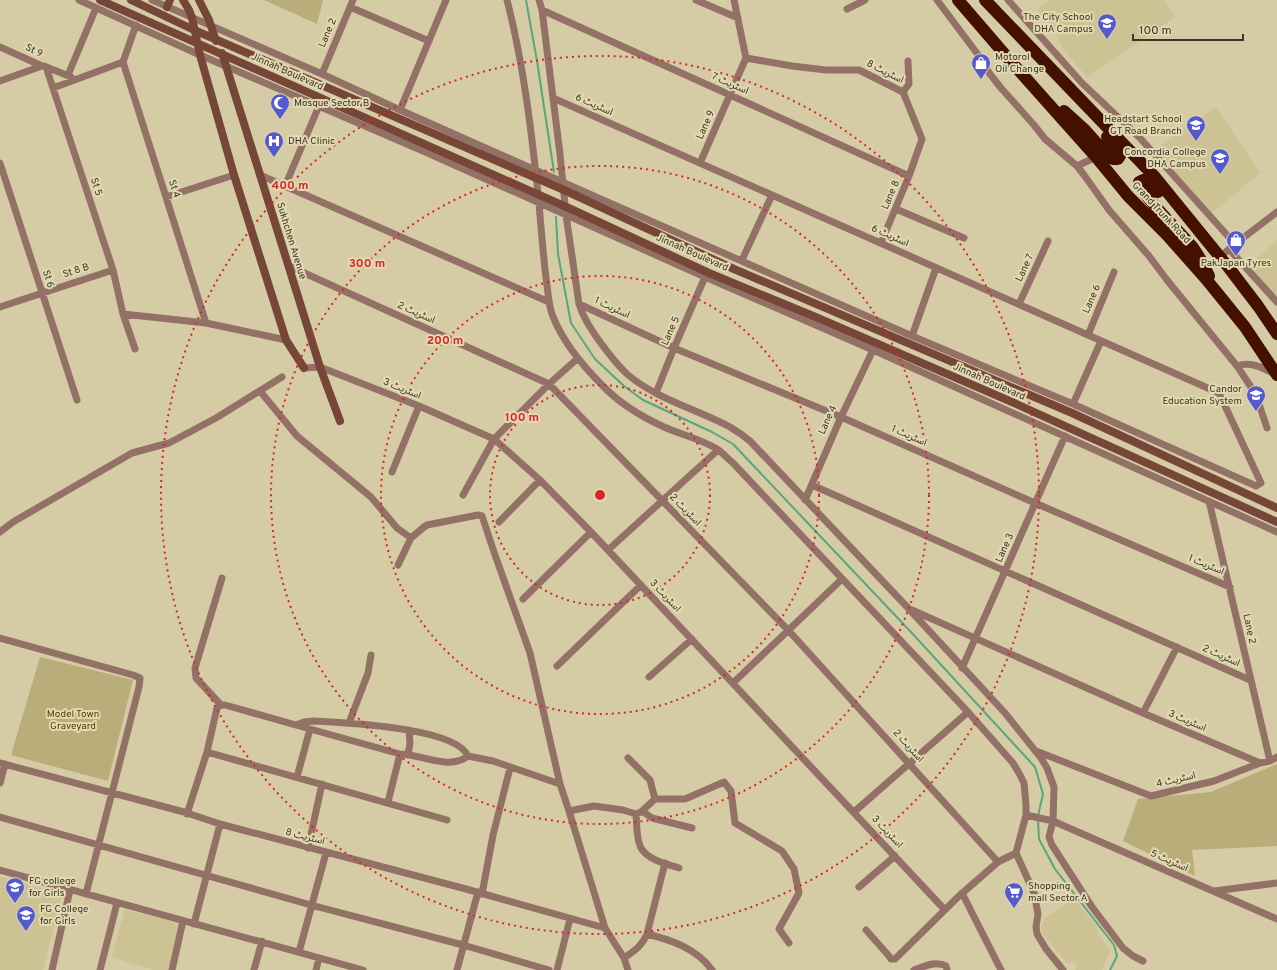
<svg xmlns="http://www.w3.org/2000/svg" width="1277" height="970" viewBox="0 0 1277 970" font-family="Overpass,'Noto Sans Arabic',sans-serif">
	<rect width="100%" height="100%" fill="#d5cca6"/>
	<path fill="#ccc294" d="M1049,0H1164L1175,17L1087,77L1062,47L1054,29L1037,10Z
		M1216,107L1260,173L1211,214L1158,154L1160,151L1157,148Z
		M1277,240V308L1243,271Z
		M0,877L62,894L43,970H0Z
		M1071,901H1075L1097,927L1098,935L1111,950L1102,970H1075L1078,965L1072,962L1069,965L1041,932L1042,924L1046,917Z
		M125,909L180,924L168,970H153L112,957Z"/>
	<path fill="#b9ad79" d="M264,0H323L317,24Z
		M40,657L133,680L108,781L11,755Z
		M1277,764V846L1192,850L1195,876L1123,841L1138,799L1211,792Z"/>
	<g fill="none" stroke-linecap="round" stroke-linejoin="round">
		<path stroke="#58a77a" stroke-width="2" d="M526,0L537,61L554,172
			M556,217L558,254L571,323L595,359L624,386L643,400L712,432L733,444L910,631L1035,767L1043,794L1038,816
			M1038,820L1039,839L1055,869L1114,945L1117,956L1110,970"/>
		<path stroke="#947167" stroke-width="7" d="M79,0L200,55L423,151L705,277L873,350L1277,532
			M152,0L322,74L400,110L578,189L912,336L1073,404L1256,486L1261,483L1219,393L553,98
			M507,0C524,66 532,135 539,203C541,228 543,253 546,278C548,290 548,302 552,314C562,341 582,365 602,385C619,403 642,417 664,427C682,435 701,439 717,449C723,453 728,459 733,463L968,712L1013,763L1020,775L1024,783L1026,805V815L1016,853L1034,893L1038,914L1036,927L1037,934L1046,949L1063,970
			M539,0L542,10L560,154L566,215L579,304C584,320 593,333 603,346C610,355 618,366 627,374C656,399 696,409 730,427L741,434L750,441L909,609L1005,713L1041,758L1047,768L1054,787L1053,821L1049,837L1052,845L1092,907L1123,948L1133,956L1143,961
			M696,0L738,18
			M734,0L746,58
			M937,0L979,56L983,65L1001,88L1034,125L1045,139L1077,166L1084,175L1109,210L1149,256L1167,280L1237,366L1251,387L1260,407L1267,428
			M1008,0L1082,83L1140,138L1235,244
			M350,7L429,41
			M847,9L865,0
			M542,10L909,176
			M0,47L42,66L0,81
			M123,62L206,323
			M123,62L136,25
			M44,66L71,77
			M46,67L113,270L123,314L135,349
			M322,74L353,0
			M68,75L96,8
			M53,88L123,62
			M903,92L909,84L908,61
			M400,110L446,0
			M0,163L77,400
			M700,163L746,58L792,66L826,70H859L903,92L922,139L909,176L881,243
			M1077,166L1096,157
			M260,175L549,302
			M285,186L319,106
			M166,197L234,175
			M896,209L964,238
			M1229,249L1277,302
			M1220,257L1235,244L1277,212
			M742,260L772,195
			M289,266L549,384L789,631L998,862
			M579,304L674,348L841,417L1035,503L1230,587
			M1019,304L1048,241
			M0,307L113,270
			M123,314L206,323L286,340
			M1088,335L1114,272
			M912,336L936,268
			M1237,366C1251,361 1263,368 1275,374
			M304,368L320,367L419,406L494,439L540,480L591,532L945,910
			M260,391L297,436L371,497L397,528L411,538
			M656,393L674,348L705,277
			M1073,404L1101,341
			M392,472L419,406
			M812,485L1250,680
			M463,495L494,439L549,384L578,358
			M805,500L841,417L873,350
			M1209,501C1230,587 1249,674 1270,761
			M499,522L540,480
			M0,532L13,522L132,453L169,443L216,418L282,377
			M608,550L718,450
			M398,565L411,538L424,527L427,525L478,515L482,516L495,555L530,653L560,784L569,811L605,928L624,958L628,970
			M523,599L591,532
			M912,610L1143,713L1260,763
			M0,638L133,675L140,678L139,687L86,894
			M557,666L641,585
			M962,668L1065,436
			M649,677L692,639
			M733,683L842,579
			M221,705L196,678L195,668L222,578
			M1143,713L1177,647
			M349,723L368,673L371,655
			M296,725L304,722L314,721C344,723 455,727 468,756C449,771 421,754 400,754
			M1036,751L1151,796L1214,781L1260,763L1270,761L1277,757
			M207,752L447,820
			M408,754L410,744L409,730
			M468,756L493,761L560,784
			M628,758L650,780L655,799
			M0,763L184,812L220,824L466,889L605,928
			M297,777L310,729L400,754L388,802
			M0,783L5,764
			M569,811L594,806L623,810L636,814L641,812L655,799H685L724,782L731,791L735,823L782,851L794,869L799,893L779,929L789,943
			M642,811L652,818L692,828
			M854,812L968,712
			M187,814L207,752L217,708L221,705H225L310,729
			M636,814C637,825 636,839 641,848C648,860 667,864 679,868
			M1026,815L1053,821L1277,919
			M0,817L311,905L463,945L549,970
			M308,848L322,784
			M0,870L363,970
			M859,887L895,856
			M1214,891L1277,883
			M962,893L1001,970
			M482,894L493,835L510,768
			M194,924L220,824
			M866,930L889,956L891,959H895L959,896L998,862L1016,853
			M647,934C672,940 697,949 712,970
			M299,952L326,853
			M624,958C634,951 642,946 647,934L665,863
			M52,970L70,890
			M100,970L117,903
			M172,970L183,921
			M254,970L262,941
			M316,970L319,958
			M457,970L478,892
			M557,970L570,919
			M914,970C923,967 936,960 946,966L947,970"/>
		<path stroke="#764638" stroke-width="8" d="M100,0L573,210L709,273L818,318L1012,402L1277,522
			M131,0L194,30L564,190L734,269L1072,413L1277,508
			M183,0L189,10L192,18L200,55L234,175L286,340L304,368
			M199,0L209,20L216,41
			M167,7L170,0
			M222,53L320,367L340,421"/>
		<path stroke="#441002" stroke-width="12" d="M958,0L1014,65L1096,157L1128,196L1167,235L1206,279L1245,327L1277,375
			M985,0L1155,177L1229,268L1258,306L1277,334
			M1064,111L1085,130L1109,157L1113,159H1118L1120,156L1117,148L1107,137
			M1158,192L1146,180H1143L1139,182C1139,193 1185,237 1194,249C1200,257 1204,266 1209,276"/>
	</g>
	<g fill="none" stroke="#d62828" stroke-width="2" stroke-dasharray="2 4">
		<circle cx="600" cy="495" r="110"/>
		<circle cx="600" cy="495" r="219"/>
		<circle cx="600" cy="495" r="329"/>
		<circle cx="600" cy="495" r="439"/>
	</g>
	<defs>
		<symbol id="school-pin" viewBox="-11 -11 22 30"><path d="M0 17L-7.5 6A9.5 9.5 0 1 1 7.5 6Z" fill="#5559d0" stroke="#e2d9b2"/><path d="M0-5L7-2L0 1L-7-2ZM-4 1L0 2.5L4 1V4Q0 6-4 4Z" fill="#fff"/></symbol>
		<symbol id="shop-pin" viewBox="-11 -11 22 30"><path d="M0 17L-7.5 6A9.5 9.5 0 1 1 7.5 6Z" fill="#5559d0" stroke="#e2d9b2"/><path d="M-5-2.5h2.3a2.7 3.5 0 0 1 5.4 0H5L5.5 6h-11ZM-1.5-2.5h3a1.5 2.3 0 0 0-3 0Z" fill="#fff"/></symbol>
		<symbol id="mosque-pin" viewBox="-11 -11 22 30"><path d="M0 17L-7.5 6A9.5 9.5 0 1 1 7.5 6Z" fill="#5559d0" stroke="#e2d9b2"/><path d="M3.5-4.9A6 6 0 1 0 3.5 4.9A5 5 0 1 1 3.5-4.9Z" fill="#fff"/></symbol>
		<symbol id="hospital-pin" viewBox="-11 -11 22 30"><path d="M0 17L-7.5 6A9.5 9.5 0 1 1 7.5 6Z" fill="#5559d0" stroke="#e2d9b2"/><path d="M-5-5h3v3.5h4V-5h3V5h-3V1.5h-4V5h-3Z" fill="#fff"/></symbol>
		<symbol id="university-pin" viewBox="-11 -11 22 30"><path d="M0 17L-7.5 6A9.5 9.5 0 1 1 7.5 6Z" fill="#5559d0" stroke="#e2d9b2"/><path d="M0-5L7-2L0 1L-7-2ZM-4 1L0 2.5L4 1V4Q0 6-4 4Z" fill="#fff"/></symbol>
		<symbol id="supermarket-pin" viewBox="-11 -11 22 30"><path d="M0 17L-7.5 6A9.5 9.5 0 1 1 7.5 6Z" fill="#5559d0" stroke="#e2d9b2"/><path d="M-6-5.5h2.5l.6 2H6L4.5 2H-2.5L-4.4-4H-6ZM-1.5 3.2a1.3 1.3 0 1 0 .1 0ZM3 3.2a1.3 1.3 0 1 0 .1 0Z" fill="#fff"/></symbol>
	</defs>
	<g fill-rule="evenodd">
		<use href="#school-pin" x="1096" y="12" width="22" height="30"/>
		<use href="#shop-pin" x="970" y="52" width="22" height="30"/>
		<use href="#mosque-pin" x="269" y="92" width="22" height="30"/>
		<use href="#school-pin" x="1185" y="114" width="22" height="30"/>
		<use href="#hospital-pin" x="263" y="130" width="22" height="30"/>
		<use href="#university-pin" x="1209" y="147" width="22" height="30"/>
		<use href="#shop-pin" x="1225" y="229" width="22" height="30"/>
		<use href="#school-pin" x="1245" y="384" width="22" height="30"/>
		<use href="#school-pin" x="4" y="876" width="22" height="30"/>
		<use href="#supermarket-pin" x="1003" y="881" width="22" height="30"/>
		<use href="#school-pin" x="15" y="904" width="22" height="30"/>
	</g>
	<g text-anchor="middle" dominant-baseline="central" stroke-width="4" stroke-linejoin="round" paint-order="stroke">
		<g font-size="10" fill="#3b3728" stroke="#e2d9b2" text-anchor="start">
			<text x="1093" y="17" text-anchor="end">The City School<tspan x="1093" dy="12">DHA Campus</tspan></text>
			<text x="995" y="57">Motorol<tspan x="995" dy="12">Oil Change</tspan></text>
			<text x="294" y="103">Mosque Sector B</text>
			<text x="1182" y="119" text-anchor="end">Headstart School<tspan x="1182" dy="12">GT Road Branch</tspan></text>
			<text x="288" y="141">DHA Clinic</text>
			<text x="1206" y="152" text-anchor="end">Concordia College<tspan x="1206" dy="12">DHA Campus</tspan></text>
			<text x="1236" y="263" text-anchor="middle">PakJapan Tyres</text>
			<text x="1242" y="389" text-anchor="end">Candor<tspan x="1242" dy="12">Education System</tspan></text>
			<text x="29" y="881">FG college<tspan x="29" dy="12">for Girls</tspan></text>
			<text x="1028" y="886">Shopping<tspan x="1028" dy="12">mall Sector A</tspan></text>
			<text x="40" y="909">FG College<tspan x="40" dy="12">for Girls</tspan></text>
		</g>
		<g font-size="10" fill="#3b3728" stroke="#e2d9b2">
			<text transform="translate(328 33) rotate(-67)">Lane 2</text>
			<text transform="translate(34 51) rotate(26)">St 9</text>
			<text transform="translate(287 72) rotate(24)">Jinnah Boulevard</text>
			<text transform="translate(885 72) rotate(27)">اسٹریٹ 8</text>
			<text transform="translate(730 84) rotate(24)">اسٹریٹ 7</text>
			<text transform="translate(594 105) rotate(24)">اسٹریٹ 6</text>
			<text transform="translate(706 125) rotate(-66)">Lane 9</text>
			<text transform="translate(96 187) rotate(72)">St 5</text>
			<text transform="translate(174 189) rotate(72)">St 4</text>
			<text transform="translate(891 195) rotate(-67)">Lane 8</text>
			<text transform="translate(1161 213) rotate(47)">Grand Trunk Road</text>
			<text transform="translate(890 236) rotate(24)">اسٹریٹ 6</text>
			<text transform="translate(291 241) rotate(73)">Sukhchen Avenue</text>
			<text transform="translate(692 253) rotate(24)">Jinnah Boulevard</text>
			<text transform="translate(1025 268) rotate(-65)">Lane 7</text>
			<text transform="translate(76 271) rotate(-18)">St 8 B</text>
			<text transform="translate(48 279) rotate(72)">St 6</text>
			<text transform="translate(1092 299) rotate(-67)">Lane 6</text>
			<text transform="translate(612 308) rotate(25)">اسٹریٹ 1</text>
			<text transform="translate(416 313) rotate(24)">اسٹریٹ 2</text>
			<text transform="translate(671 331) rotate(-66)">Lane 5</text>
			<text transform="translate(989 382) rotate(24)">Jinnah Boulevard</text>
			<text transform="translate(402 389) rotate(22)">اسٹریٹ 3</text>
			<text transform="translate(828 420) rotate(-66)">Lane 4</text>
			<text transform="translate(909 436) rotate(24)">اسٹریٹ 1</text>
			<text transform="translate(685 510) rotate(46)">اسٹریٹ 2</text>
			<text transform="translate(1005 548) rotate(-66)">Lane 3</text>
			<text transform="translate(1206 565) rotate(23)">اسٹریٹ 1</text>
			<text transform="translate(665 596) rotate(47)">اسٹریٹ 3</text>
			<text transform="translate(1249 629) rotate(78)">Lane 2</text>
			<text transform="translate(1221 656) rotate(24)">اسٹریٹ 2</text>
			<text transform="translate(1187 721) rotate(23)">اسٹریٹ 3</text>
			<text transform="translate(908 746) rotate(48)">اسٹریٹ 2</text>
			<text transform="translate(1176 780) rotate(-13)">اسٹریٹ 4</text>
			<text transform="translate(887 832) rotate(47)">اسٹریٹ 3</text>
			<text transform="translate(305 837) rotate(14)">اسٹریٹ 8</text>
			<text transform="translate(1169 861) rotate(24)">اسٹریٹ 5</text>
		</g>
		<g font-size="10" fill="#4f4200" stroke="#e2d9b2">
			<text x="73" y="714">Model Town<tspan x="73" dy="12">Graveyard</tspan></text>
		</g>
	</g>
	<circle cx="600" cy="495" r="6" fill="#d62828" stroke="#e2d9b2" stroke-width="2"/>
	<g font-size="12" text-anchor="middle" font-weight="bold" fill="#d62828" stroke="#e2d9b2" stroke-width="4" stroke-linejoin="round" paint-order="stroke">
		<text x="290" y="189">400 m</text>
		<text x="367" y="267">300 m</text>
		<text x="445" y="344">200 m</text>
		<text x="522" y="421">100 m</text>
	</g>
	<path d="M1133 34v6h110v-6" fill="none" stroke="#3b3728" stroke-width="2"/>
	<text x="1139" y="34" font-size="12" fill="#3b3728" stroke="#e2d9b2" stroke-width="3" paint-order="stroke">100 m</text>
</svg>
